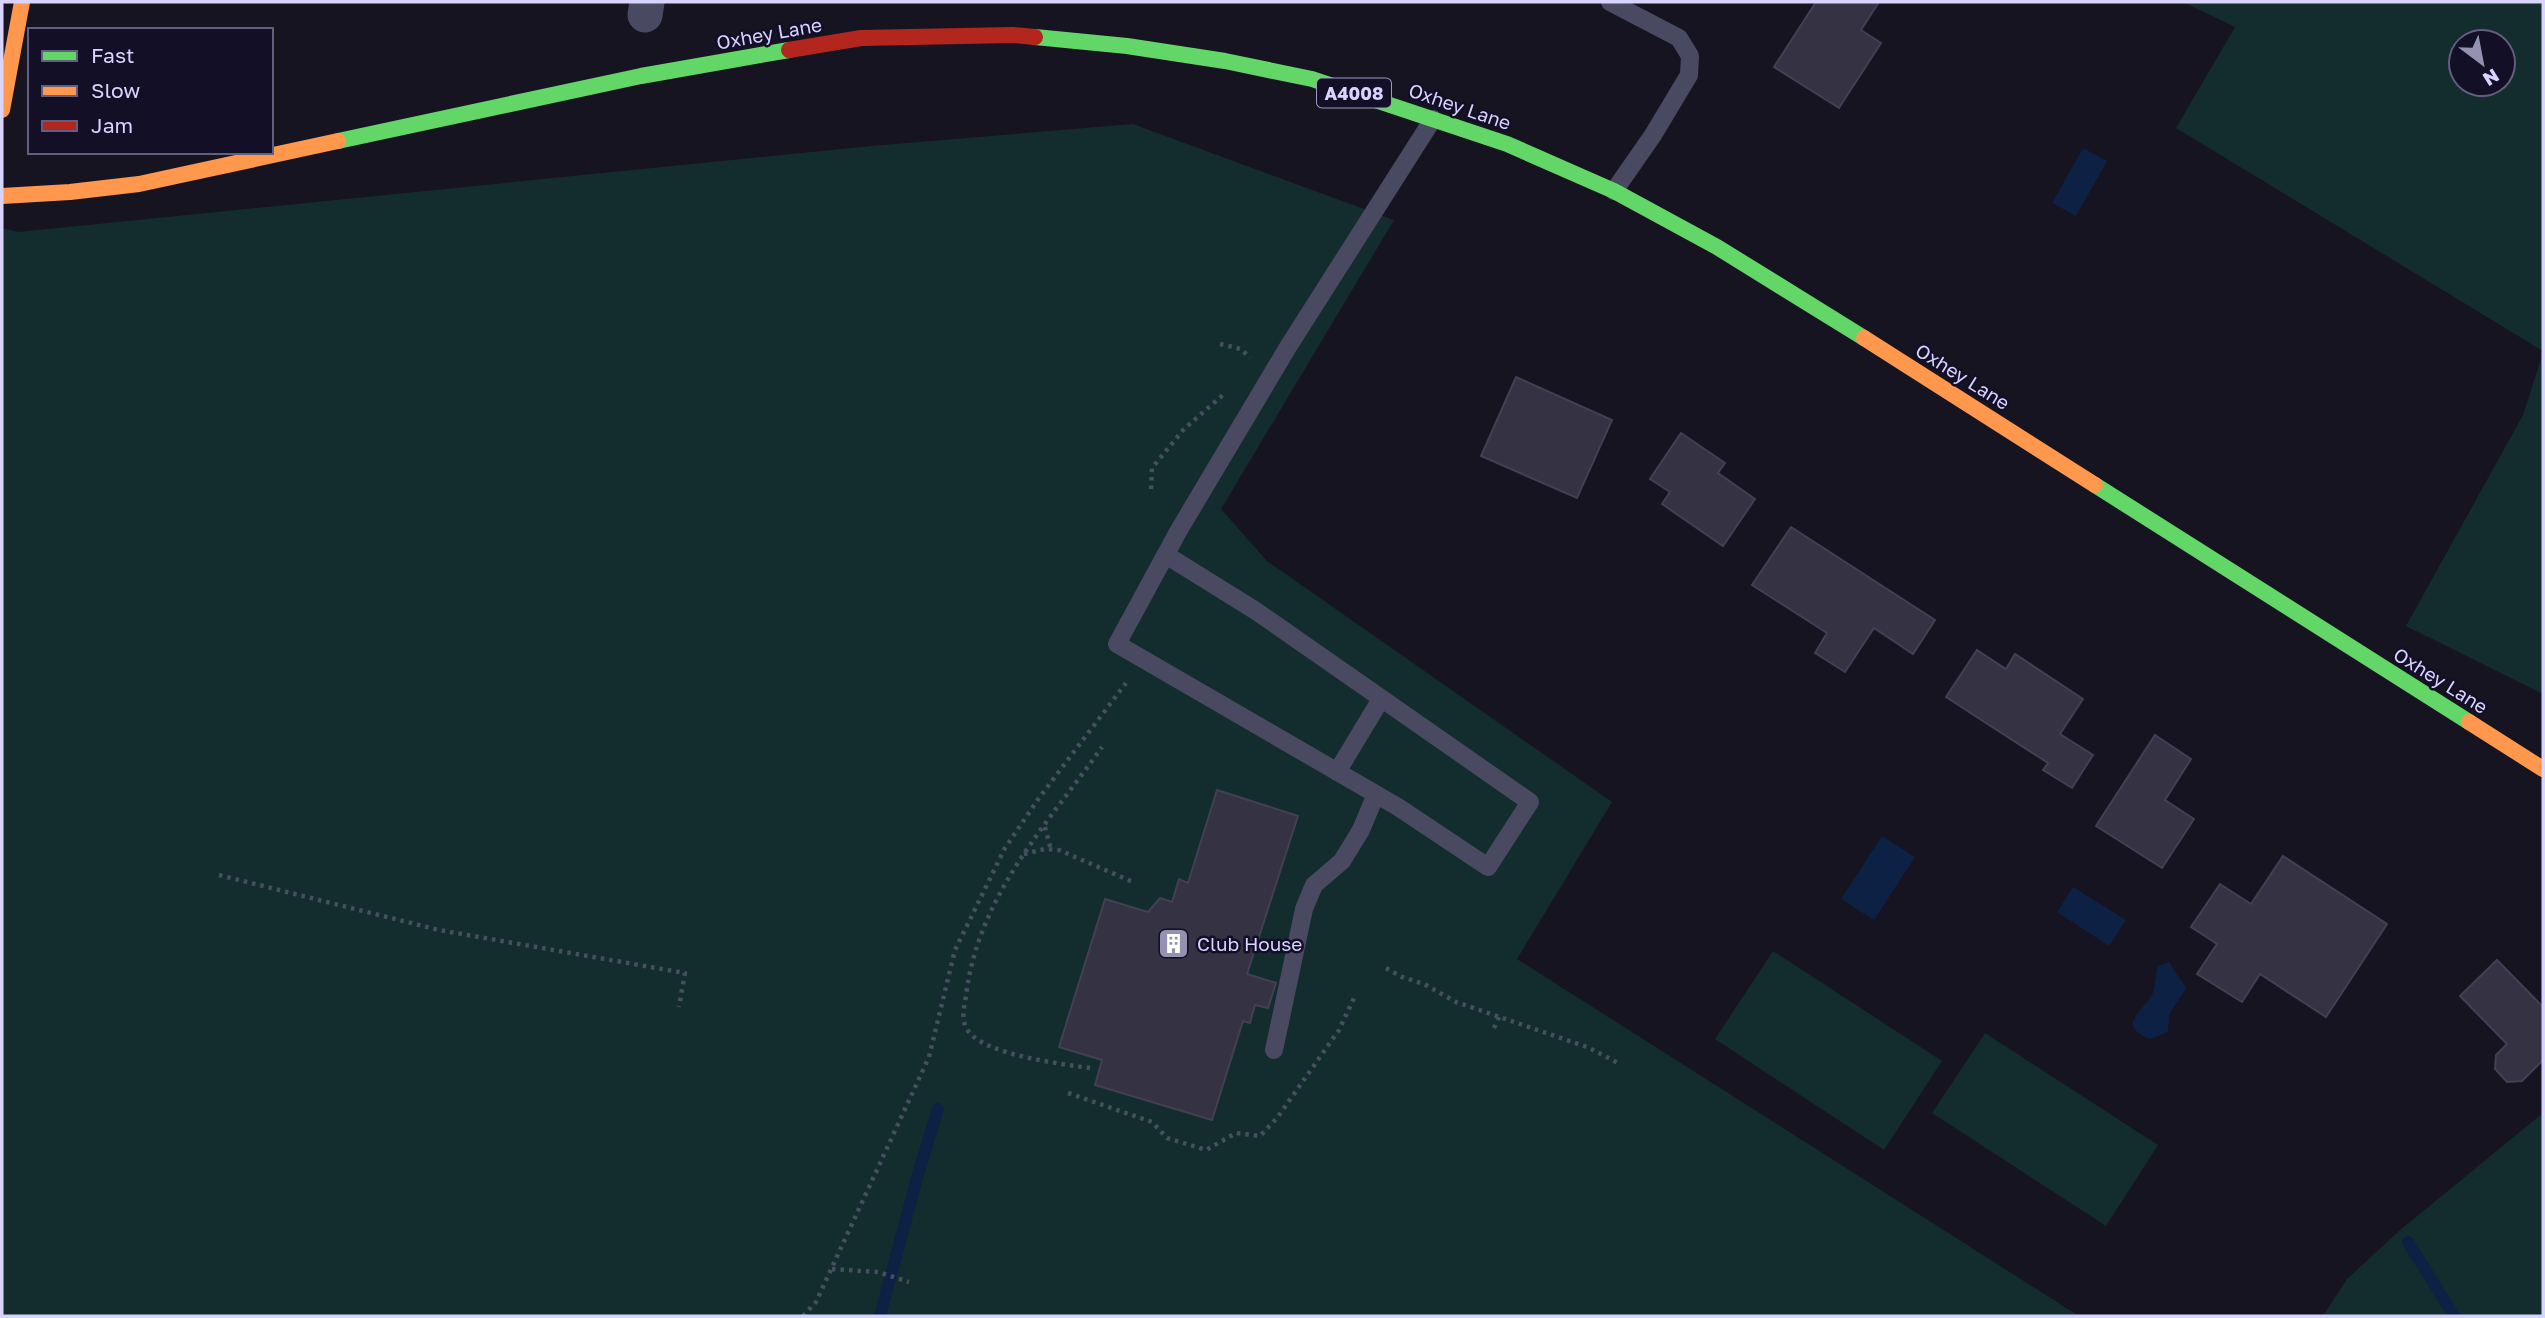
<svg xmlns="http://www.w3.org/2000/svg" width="2545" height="1318" viewBox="0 0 2545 1318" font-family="'Golos Text',sans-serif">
	<rect width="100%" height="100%" fill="#161421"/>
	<path fill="#132c2d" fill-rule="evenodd" d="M2183,2H2543V351L2176,128L2235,27ZM2461,42H2503V84H2461Z
		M1133,124L1394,220L1221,509L1267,561L1612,802L1517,959L2079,1316H2V228L18,232L871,146Z
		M2543,353V694L2406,626L2523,415Z
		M1773,951L1942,1061L1884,1150L1715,1039Z
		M1985,1033L2158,1145L2106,1226L1932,1113Z
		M2543,1113V1316H2323L2347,1279L2399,1231Z"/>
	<path fill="#0d2144" d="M2083,148L2107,161L2076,216L2052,203Z
		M1882,836L1915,857L1874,920L1841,899Z
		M2073,887L2126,920L2109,946L2057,912Z
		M2169,962L2186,988L2169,1015L2168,1032L2150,1039C2115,1025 2143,1012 2152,995C2156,986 2155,975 2158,966Z"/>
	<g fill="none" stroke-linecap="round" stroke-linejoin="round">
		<path stroke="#0d2144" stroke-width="12" d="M2408,1242L2454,1316
			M880,1316L918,1174L938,1109"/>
	</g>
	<path fill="#343243" stroke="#433f54" stroke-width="2" d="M1816,2H1879L1861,30L1881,43L1839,108L1774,67Z
		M1516,377L1612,420L1577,498L1481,456Z
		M1681,433L1725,463L1718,473L1755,499L1723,546L1662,504L1670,492L1650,479Z
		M1791,527L1935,620L1913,654L1874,628L1845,672L1815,653L1827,633L1752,585Z
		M1977,650L2006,669L2015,654L2083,699L2060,734L2093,755L2072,788L2043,770L2048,763L1946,697Z
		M2155,735L2191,759L2165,800L2194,819L2162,868L2096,826Z
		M1217,790L1298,816L1247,974L1276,983L1268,1008L1255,1005L1250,1023L1243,1021L1212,1120L1095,1085L1102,1060L1059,1047L1105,899L1148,912L1160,898L1172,902L1179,879L1188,883Z
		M2283,856L2387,924L2326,1017L2260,974L2242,1002L2197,974L2217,944L2191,927L2220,884L2251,904Z
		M2497,960L2543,1007V1060L2522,1081L2507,1082L2495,1069L2496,1055L2507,1044L2460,996Z"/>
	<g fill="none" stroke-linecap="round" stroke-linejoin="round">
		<path stroke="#44505f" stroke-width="4.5" stroke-dasharray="3.5 5" stroke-linecap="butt" d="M1220,344L1241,349L1250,358
			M1151,489L1152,468L1184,429L1224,394
			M1045,827L1051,850
			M1024,854L1045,849L1059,850L1133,882
			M219,875L439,930L685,973L679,1007
			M1386,968L1402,977L1424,984L1456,1002L1587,1047L1620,1064
			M1494,1028L1499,1017
			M1090,1068C1061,1064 987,1055 969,1032C960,1021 964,1009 966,996C978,896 1046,826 1102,747
			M1068,1093L1152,1122L1167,1138L1206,1150L1236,1133L1260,1136L1277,1118L1339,1030L1355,996
			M832,1269L878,1272L909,1282
			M803,1316L816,1302L929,1057L955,950L1005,848L1039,798L1126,683"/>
		<path stroke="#4a4962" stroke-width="18" d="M1610,2L1679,38L1690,56L1689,75L1653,135L1614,191
			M1166,555L1256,611L1530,802L1488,867L1398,807L1117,644L1179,530L1288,347L1433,119
			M1337,772L1381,699
			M1274,1050L1304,909L1314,885L1342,861L1361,830L1376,794"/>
		<path stroke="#4a4962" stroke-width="35" d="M645,15L647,2"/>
		<path stroke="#63d668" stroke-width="16" d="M1035,37L1127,46L1225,61L1312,79L1507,144L1614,191L1717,247L1864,338
			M338,141L641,76L789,50
			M2095,485L2469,722"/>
		<path stroke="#ff974d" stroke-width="16" d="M2,110L22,2
			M2,196L70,192L139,184L338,141
			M1864,338L2095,485
			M2469,722L2543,769"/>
		<path stroke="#b3261e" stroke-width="16" d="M789,50L861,38L1013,35L1035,37"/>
	</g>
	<defs>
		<symbol id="building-square" viewBox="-11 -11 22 22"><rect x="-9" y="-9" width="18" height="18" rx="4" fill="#9591b1" stroke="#130f26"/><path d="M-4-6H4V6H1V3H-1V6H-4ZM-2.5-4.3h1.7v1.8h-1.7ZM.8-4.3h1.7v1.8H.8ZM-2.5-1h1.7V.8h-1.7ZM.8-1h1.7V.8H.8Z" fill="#fff"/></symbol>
	</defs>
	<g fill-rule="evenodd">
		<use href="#building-square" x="1156" y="926" width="35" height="35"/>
	</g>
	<g text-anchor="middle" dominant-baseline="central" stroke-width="5" stroke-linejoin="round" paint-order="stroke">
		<rect fill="#130f26" stroke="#9e99be" stroke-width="2" x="1317" y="78.5" width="74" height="29" rx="5"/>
		<g font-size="18" font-weight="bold" fill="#d9d4ff">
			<text x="1354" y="93">A4008</text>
		</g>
		<g font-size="19" fill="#d9d4ff" stroke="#130f26">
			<text transform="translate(769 33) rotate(-10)">Oxhey Lane</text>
			<text transform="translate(1460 106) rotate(19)">Oxhey Lane</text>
			<text transform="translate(1963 376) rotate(32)">Oxhey Lane</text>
			<text transform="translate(2441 680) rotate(32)">Oxhey Lane</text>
		</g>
		<g font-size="19" fill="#d9d4ff" stroke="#130f26" text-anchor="start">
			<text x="1197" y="943">Club House</text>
		</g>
	</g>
	<rect width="2545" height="1318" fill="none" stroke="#d9d4ff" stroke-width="7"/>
	<rect x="28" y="28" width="245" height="126" fill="#130f26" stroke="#625e7d" stroke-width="2"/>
	<rect x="42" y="51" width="35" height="10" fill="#63d668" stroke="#625e7d" stroke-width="2"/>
	<text x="91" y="63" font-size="21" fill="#d9d4ff">Fast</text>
	<rect x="42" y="86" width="35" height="10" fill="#ff974d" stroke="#625e7d" stroke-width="2"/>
	<text x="91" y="98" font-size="21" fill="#d9d4ff">Slow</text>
	<rect x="42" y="121" width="35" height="10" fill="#b3261e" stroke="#625e7d" stroke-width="2"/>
	<text x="91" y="133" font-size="21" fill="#d9d4ff">Jam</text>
	<g transform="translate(2482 63) rotate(148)"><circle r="33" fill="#130f26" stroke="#625e7d" stroke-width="2"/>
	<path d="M0-5L12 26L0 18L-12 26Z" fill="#9591b1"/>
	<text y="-10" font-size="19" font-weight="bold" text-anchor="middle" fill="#d9d4ff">N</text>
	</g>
</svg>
